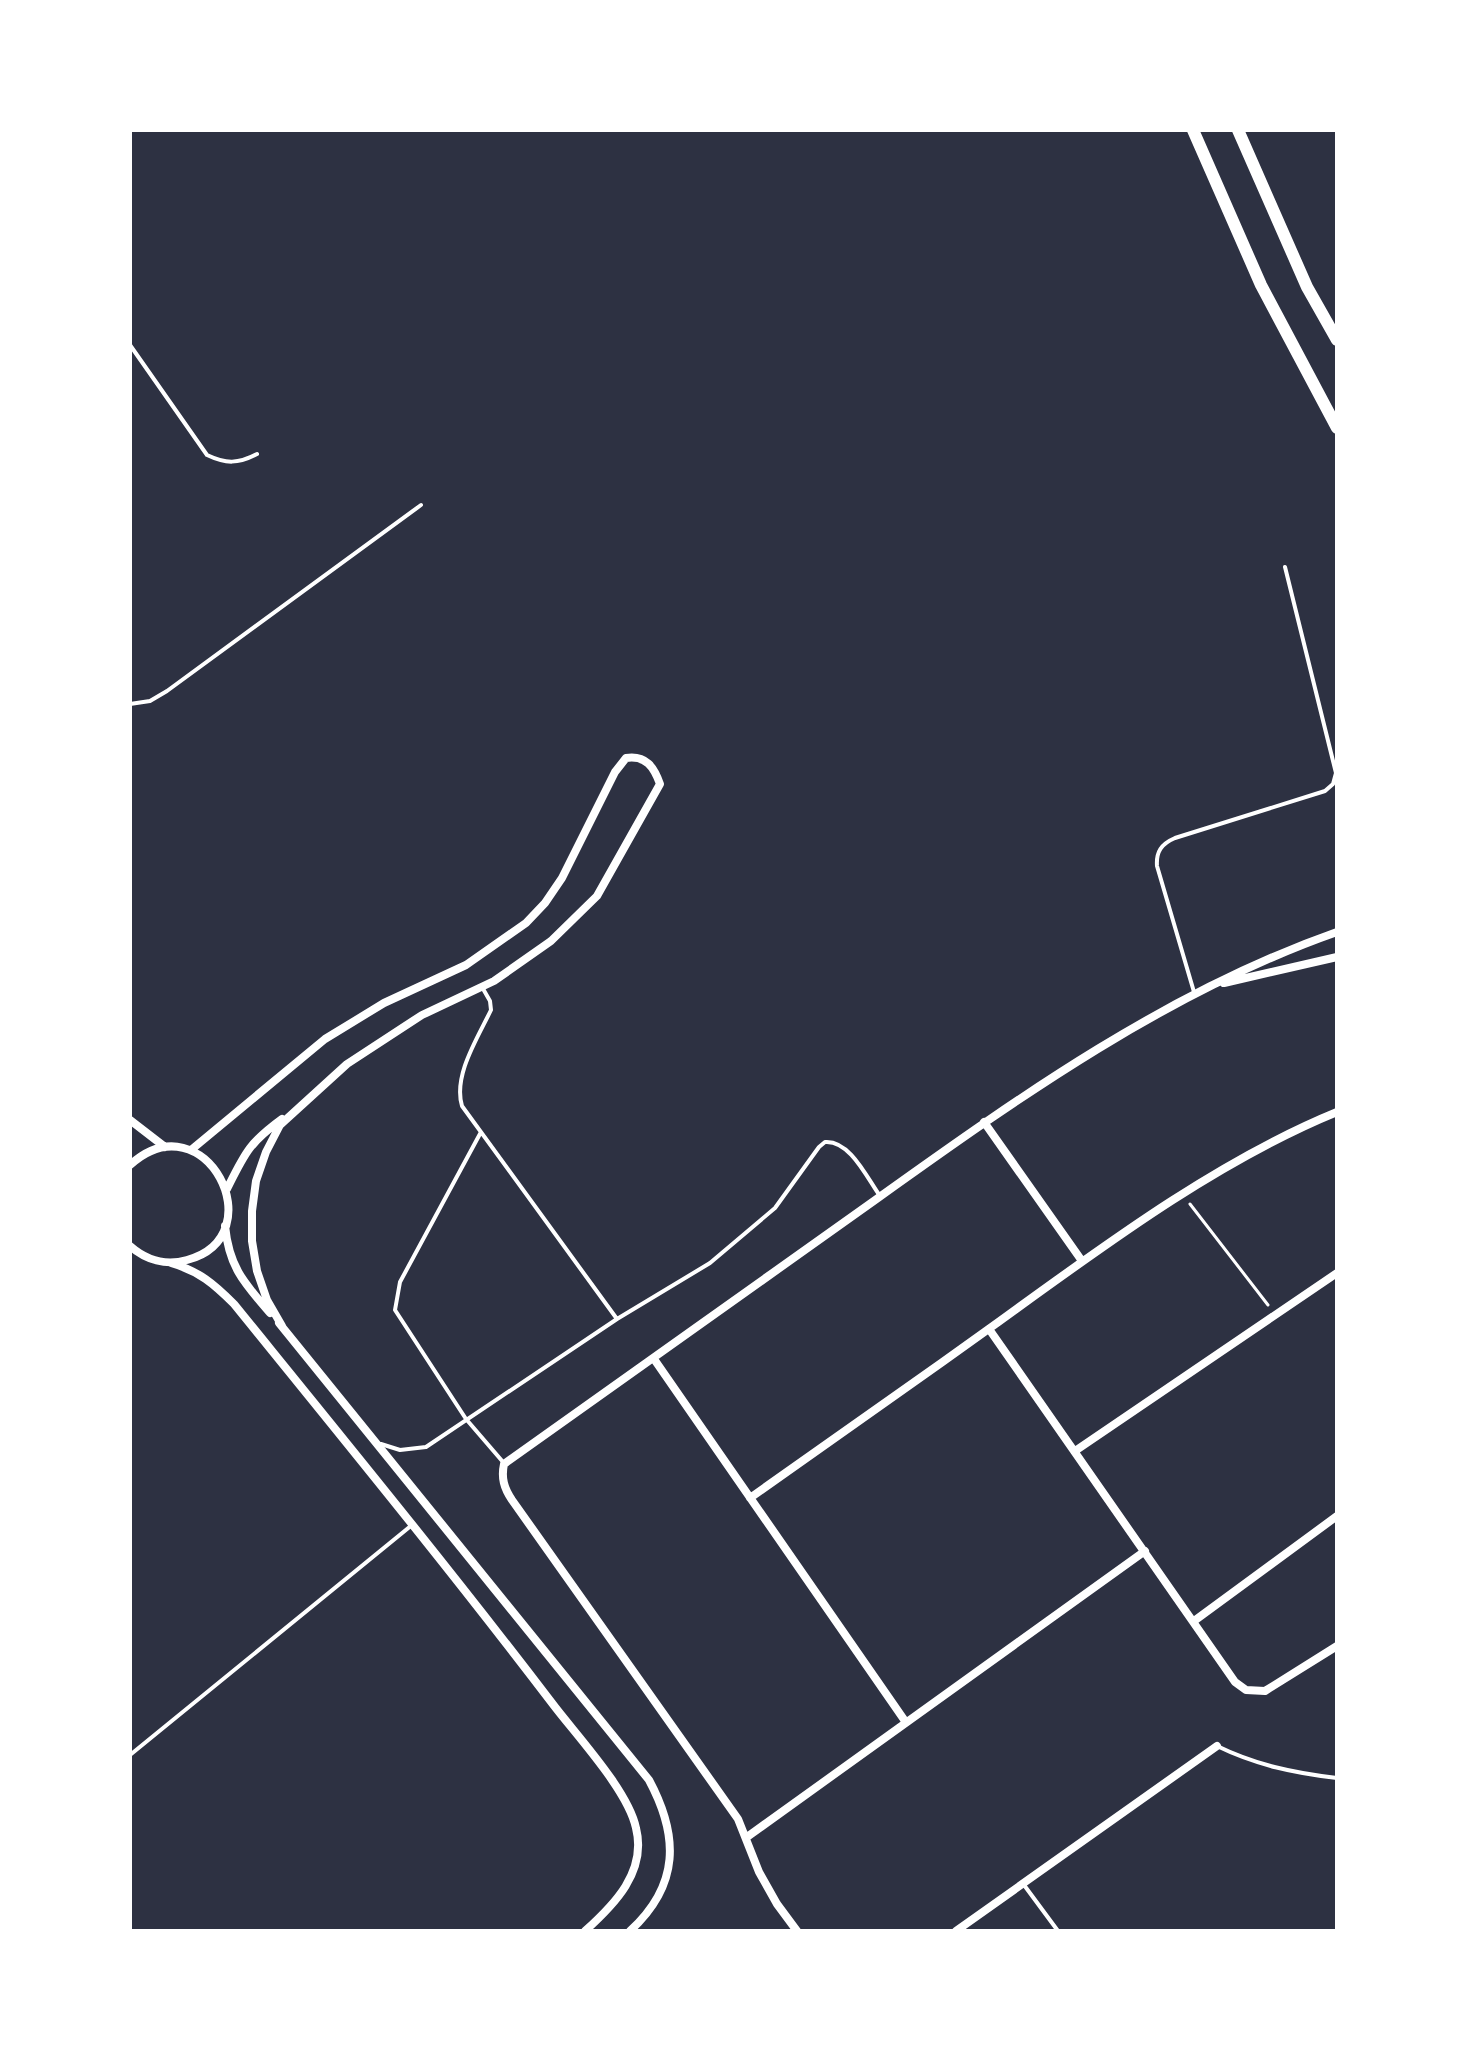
<svg xmlns="http://www.w3.org/2000/svg" width="1467" height="2061" viewBox="0 0 1467 2061" font-family="Barlow,sans-serif">
	<rect width="100%" height="100%" fill="#2d3142"/>
	<g fill="none" stroke-linecap="round" stroke-linejoin="round">
		<path stroke="#fff" stroke-width="3" d="M1190,1204L1268,1305"/>
		<path stroke="#fff" stroke-width="4" d="M130,345L207,455C226,464 238,464 257,454
			M130,704L150,701L167,691L421,505
			M482,987L490,1001L491,1010C477,1039 453,1076 462,1106L617,1319
			M1194,992L1157,866C1156,852 1161,844 1175,838L1325,791L1333,784L1336,773L1285,567
			M481,1132L400,1282L395,1310L466,1419L503,1462
			M381,1444L400,1450L426,1447L617,1319L710,1263L775,1208L819,1147L825,1142C850,1140 867,1178 880,1196
			M1217,1746C1256,1765 1294,1773 1337,1778
			M130,1755L412,1525
			M1024,1885L1058,1931"/>
		<path stroke="#fff" stroke-width="8" d="M1224,983L1337,957
			M130,1120L165,1147
			M984,1122L1082,1261
			M191,1150L325,1039L384,1003L466,965L526,923L545,903L562,878L615,772L626,758C646,755 654,767 660,784L597,896L551,941L494,981L422,1015L347,1064L280,1125L266,1152L256,1181L252,1211V1241L257,1271L267,1300L282,1326
			M130,1165C205,1097 276,1236 187,1260C166,1266 146,1260 130,1246
			M227,1189C245,1153 249,1143 282,1119
			M225,1226C229,1267 244,1283 270,1313
			M171,1263C199,1271 214,1284 234,1304C341,1436 449,1568 552,1703C576,1735 628,1790 636,1828C647,1872 614,1905 585,1931
			M279,1323L649,1780C679,1836 680,1885 630,1931
			M989,1329L1235,1682L1246,1690L1265,1691L1337,1646
			M654,1359L905,1721
			M1075,1451L1337,1273
			M750,1498C832,1440 915,1382 997,1323C1102,1247 1217,1161 1337,1112
			M1194,1621L1337,1516
			M747,1837L1145,1551
			M797,1931L777,1904L759,1872L738,1819L512,1500C504,1488 501,1478 504,1464C629,1376 753,1286 878,1198C1022,1095 1169,991 1337,932
			M956,1931L1217,1746"/>
		<path stroke="#fff" stroke-width="12" d="M1193,130L1261,285L1337,428
			M1238,130L1307,287L1337,340"/>
	</g>
	<rect width="1467" height="2061" fill="none" stroke="#ffffff" stroke-width="264"/>
</svg>
